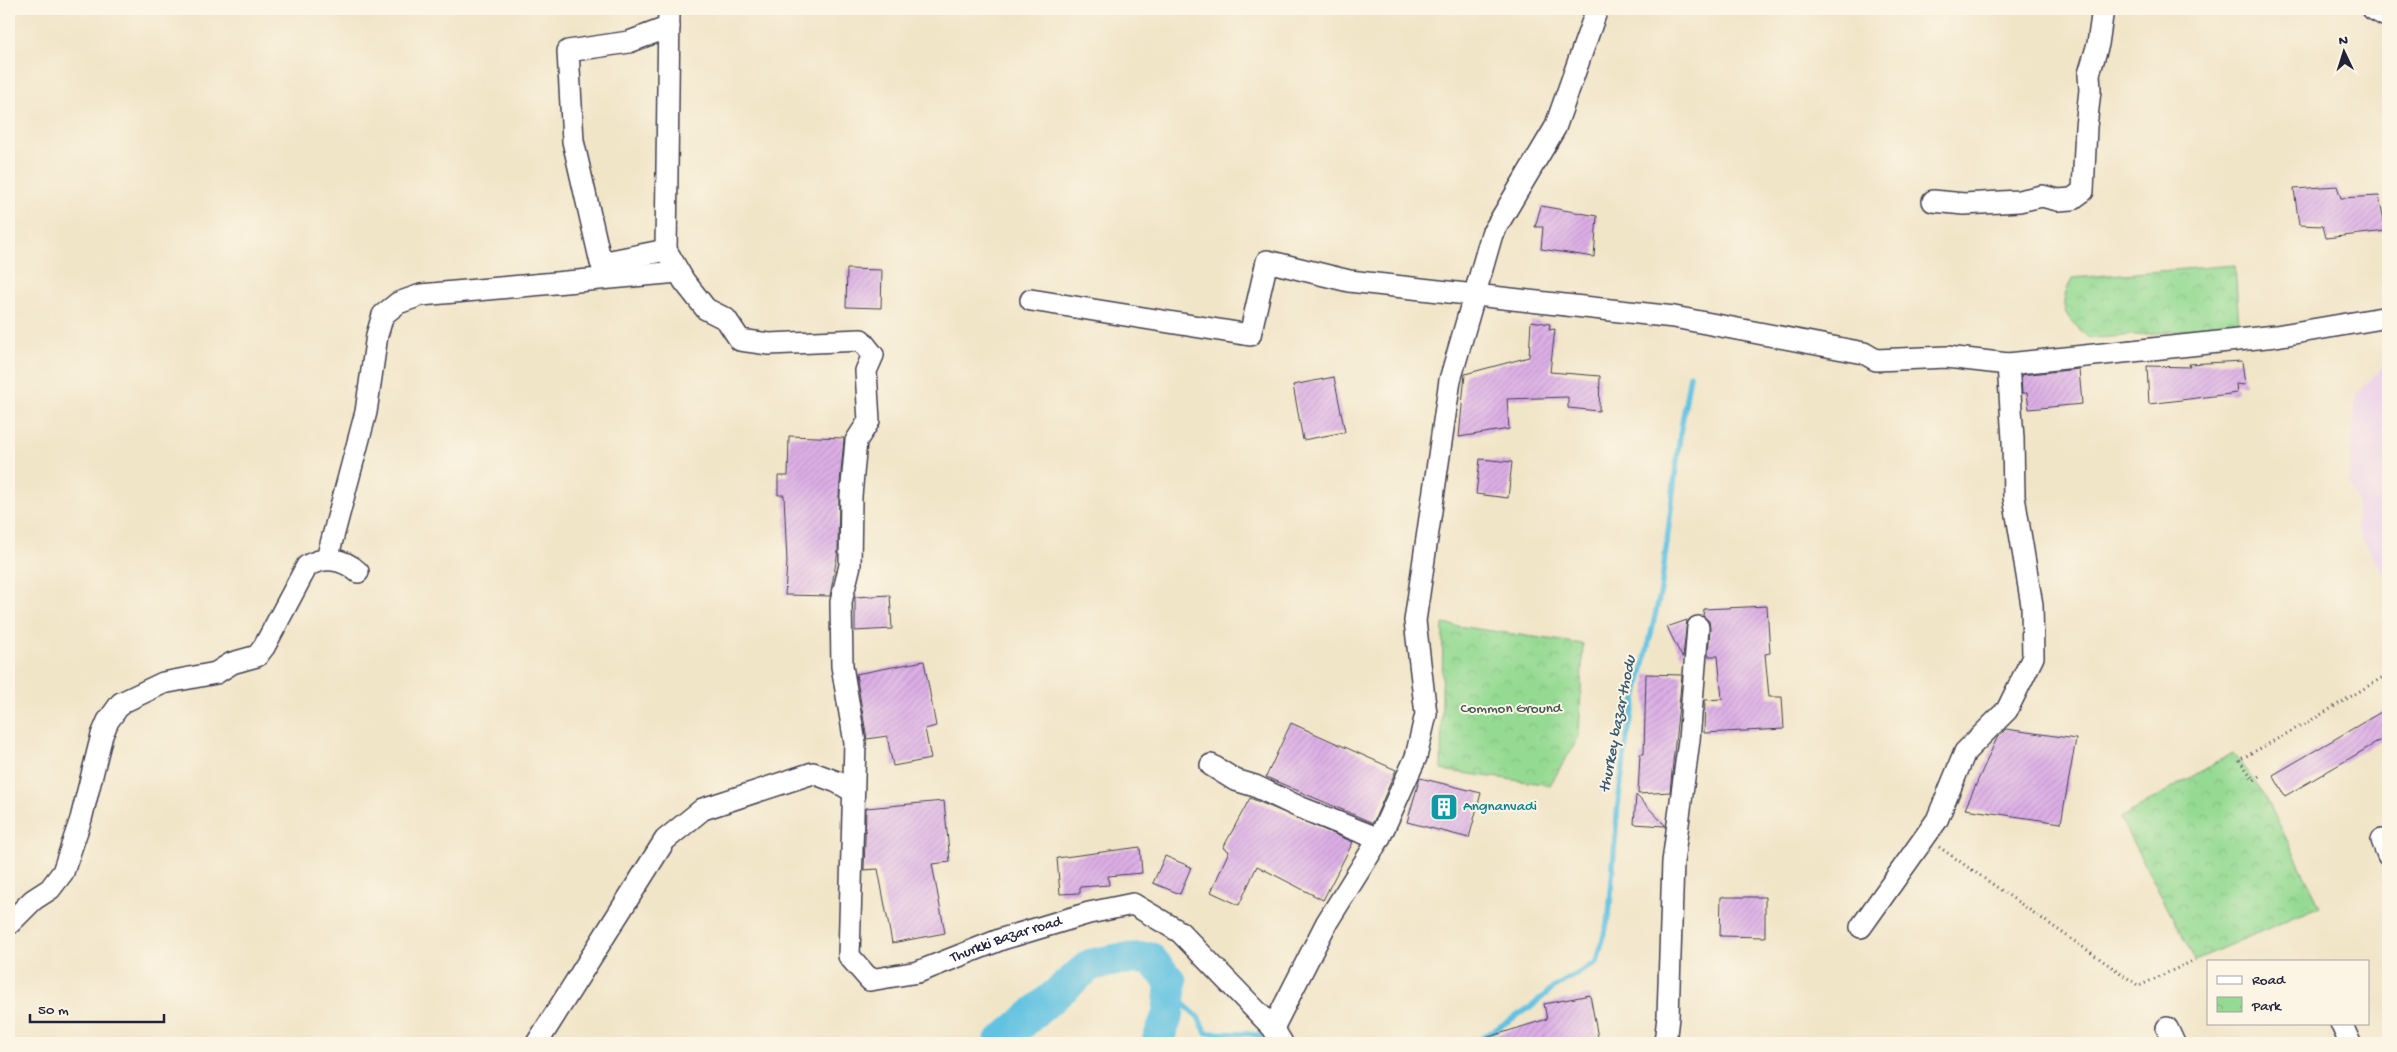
<svg xmlns="http://www.w3.org/2000/svg" width="2397" height="1052" viewBox="0 0 2397 1052" font-family="'Gochi Hand',sans-serif">
	<style>
		.built { fill: #ecd1ea }
		.park { fill: url(#park-crowns); stroke: #5c7e67 }
		.lines { fill: none; stroke-linecap: round; stroke-linejoin: round }
		.stream { stroke: #62c2e1; stroke-width: 5.5 }
		.river { stroke: #62c2e1; stroke-width: 32 }
		.building { fill: url(#building-hatch) }
		.minor-casing { stroke: #413f50; stroke-width: 24 }
		.path { stroke: #413f50; stroke-width: 3; stroke-dasharray: 1 4; stroke-linecap: butt }
		.minor { stroke: #fff; stroke-width: 21 }
		.labels { text-anchor: middle; dominant-baseline: central; stroke-width: 4; stroke-linejoin: round; paint-order: stroke }
		.park-label { font-size: 15px; fill: #445955; stroke: #fcf5e5 }
		.culture-label { font-size: 15px; fill: #0d838f; stroke: #fcf5e5; text-anchor: start }
		.street-label { font-size: 15px; fill: #22223b; stroke: #fcf5e5 }
		.water-label { font-size: 16px; font-style: italic; fill: #385a75; stroke: #fcf5e5 }
	</style>
	<defs>
		<pattern id="park-crowns" width="20" height="18" patternUnits="userSpaceOnUse" patternTransform="scale(1.25)"><rect width="20" height="18" fill="#95da93"/><path d="M2 6a3 3 0 1 1 6 0M12 15a3 3 0 1 1 6 0" fill="none" stroke="#80bb80"/></pattern>
		<pattern id="building-hatch" width="6" height="6" patternUnits="userSpaceOnUse" patternTransform="scale(1.25)"><rect width="6" height="6" fill="#dcafe6"/><path d="M-1 1l2-2M0 6l6-6M5 7l2-2" fill="none" stroke="#bc96c6"/></pattern>
	</defs>
	<rect width="100%" height="100%" fill="#fcf5e5"/>
	<filter id="ink" filterUnits="userSpaceOnUse"><feTurbulence type="fractalNoise" baseFrequency=".02" numOctaves="2"/><feDisplacementMap in="SourceGraphic" scale="10" xChannelSelector="R" yChannelSelector="G"/><feConvolveMatrix kernelMatrix="1 2 1 2 8 2 1 2 1" color-interpolation-filters="sRGB"/></filter>
	<filter id="wash" filterUnits="userSpaceOnUse"><feTurbulence type="fractalNoise" baseFrequency=".0096" numOctaves="4" result="noise"/><feDisplacementMap in="SourceGraphic" scale="20" xChannelSelector="R" yChannelSelector="G"/><feGaussianBlur stdDeviation="1.12" result="paint"/><feColorMatrix in="noise" values="0 0 0 0 0 0 0 0 0 0 0 0 0 0 0 0 0 1.4 0 .05"/><feComposite in="paint" operator="in"/></filter>
	<g filter="url(#wash)">
		<rect width="100%" height="100%" fill="#f1e5c8"/>
		<polygon class="built" points="2388,361 2388,581 2357,530 2357,499 2349,483 2356,395"/>
		<g class="park">
			<path d="M2235 265 2239 326 2089 339C2065 314 2056 312 2072 278Z"/>
			<polygon points="1443,624 1583,644 1579,737 1550,785 1441,770"/>
			<polygon points="2233,753 2265,796 2320,906 2195,960 2120,818"/>
		</g>
		<g class="lines">
			<g class="stream">
				<polyline points="1170,992 1198,1017 1206,1033 1250,1034 1261,1036"/>
				<polyline points="1474,1043 1532,1006 1553,988 1597,962 1609,916 1618,804 1627,737 1661,590 1680,435 1690,375"/>
			</g>
			<polyline class="river" points="999,1043 1090,965 1120,959 1150,958 1171,982 1168,1014 1157,1043"/>
		</g>
		<g id="blocks">
			<g class="building">
				<polygon points="2337,186 2341,198 2379,196 2386,231 2326,238 2323,226 2299,225 2294,189"/>
				<polygon points="1541,206 1597,216 1594,257 1541,249 1543,227 1535,227"/>
				<polygon points="847,269 882,270 881,308 846,307"/>
				<polygon points="1531,321 1550,324 1549,330 1555,329 1550,372 1600,376 1599,411 1568,408 1568,397 1507,399 1509,429 1459,437 1465,374 1529,357"/>
				<polygon points="2242,361 2245,385 2236,384 2237,393 2149,404 2147,366 2190,367 2189,364"/>
				<polygon points="2079,369 2082,404 2029,409 2027,393 2022,393 2021,375"/>
				<polygon points="1334,377 1345,432 1303,440 1293,385"/>
				<polygon points="789,436 844,438 839,495 838,551 830,596 785,595 787,562 784,495 778,495 778,476 788,476"/>
				<polygon points="1480,459 1512,462 1508,498 1476,494"/>
				<polygon points="890,595 892,629 855,631 855,597"/>
				<polygon points="1767,606 1770,653 1765,654 1769,697 1782,697 1784,729 1704,733 1705,700 1722,699 1718,656 1708,656 1710,628 1709,621 1703,616 1704,609"/>
				<polygon points="1687,620 1683,657 1682,657 1667,627"/>
				<polygon points="924,661 936,726 925,729 931,759 893,766 887,736 867,739 856,674"/>
				<polygon points="1646,674 1682,675 1670,792 1638,794 1640,754 1644,754"/>
				<polygon points="2388,708 2388,736 2285,796 2273,775"/>
				<polygon points="1291,723 1396,770 1373,823 1266,777"/>
				<polygon points="2006,729 2076,739 2061,823 1965,809 1997,738"/>
				<polygon points="1420,778 1481,793 1469,838 1407,822"/>
				<polygon points="1636,795 1665,825 1665,826 1634,824"/>
				<polygon points="1250,798 1353,842 1323,900 1257,866 1239,905 1211,892 1229,851 1223,848"/>
				<polygon points="944,801 950,862 932,864 945,933 892,943 878,869 864,870 866,808"/>
				<polygon points="1140,847 1142,873 1108,876 1109,885 1080,887 1080,893 1060,894 1057,858"/>
				<polygon points="1165,856 1191,867 1180,894 1153,883"/>
				<polygon points="1721,897 1765,897 1765,937 1720,936"/>
				<polygon points="1590,995 1599,1043 1480,1043 1479,1040 1547,1019 1544,1004"/>
			</g>
		</g>
	</g>
	<g filter="url(#ink)">
		<use href="#blocks" fill-opacity="0" stroke="#413f50" stroke-width="1"/>
		<g class="lines">
			<defs>
				<g id="minor">
					<path id="s1" d="M669 9 666 250 684 281 706 309 726 319 740 340 769 344 861 340 873 355 866 371 869 421 856 441 851 496 850 565 841 602 842 666 855 743 849 956 870 980 918 972 1002 939 1089 913 1133 904 1180 932 1273 1028 1282 1043"/>
					<polyline points="2373,9 2388,17"/>
					<polyline points="1933,201 1964,204 2019,201 2042,196 2058,200 2072,199 2083,191 2086,127 2090,90 2089,74 2098,44 2103,9"/>
					<polyline points="666,250 601,263 573,141 568,51 629,42 669,27"/>
					<polyline points="1031,300 1250,335 1267,261 1349,281 1674,317 1864,353 1876,360 1947,357 2008,364 2276,336 2388,317"/>
					<polyline points="327,559 366,412 377,335 383,315 398,303 421,295 678,272"/>
					<polyline points="1211,765 1235,780 1255,786 1299,807 1379,839"/>
					<polyline points="2382,840 2388,855"/>
					<path d="M9 924 33 900 50 889 63 872 81 819 102 735 108 721 121 703 163 683 216 673 232 663 257 656 264 647 307 566C324 556 343 558 358 572"/>
					<polyline points="1861,927 1937,820 1965,752 2007,710 2033,657 2032,605 2014,497 2013,439 2008,364"/>
					<polyline points="2341,1023 2350,1043"/>
					<polyline points="1273,1028 1327,922 1379,839 1416,757 1426,714 1415,621 1450,380 1492,234 1555,128 1597,9"/>
					<polyline points="2167,1028 2174,1043"/>
					<polyline points="537,1043 665,840 703,809 813,773 837,782 853,791"/>
					<polyline points="1665,1043 1668,1017 1673,862 1689,740 1698,627"/>
				</g>
			</defs>
			<use href="#minor" class="minor-casing"/>
			<g class="path">
				<polyline points="2259,776 2254,780 2239,760 2317,717 2388,674"/>
				<polyline points="1939,847 2139,986 2195,960"/>
			</g>
			<use href="#minor" class="minor"/>
		</g>
	</g>
	<defs>
		<symbol id="building-square" viewBox="-11 -11 22 22"><rect x="-9" y="-9" width="18" height="18" rx="4" fill="#0f9aa8" stroke="#fcf5e5"/><path d="M-4-6H4V6H1V3H-1V6H-4ZM-2.5-4.3h1.7v1.8h-1.7ZM.8-4.3h1.7v1.8H.8ZM-2.5-1h1.7V.8h-1.7ZM.8-1h1.7V.8H.8Z" fill="#fff"/></symbol>
	</defs>
	<g fill-rule="evenodd">
		<use href="#building-square" x="1428" y="791" width="32" height="32"/>
	</g>
	<g class="labels">
		<g class="park-label">
			<text x="1511" y="709">Common Ground</text>
		</g>
		<g class="culture-label">
			<text x="1463" y="807">Angnanvadi</text>
		</g>
		<g class="street-label">
			<text stroke="none"><textPath href="#s1" startOffset="1284">Thurkki Bazar road</textPath></text>
		</g>
		<g class="water-label">
			<text transform="translate(1619 724) rotate(-79)">thurkey bazar thodu</text>
		</g>
	</g>
	<rect width="2397" height="1052" fill="none" stroke="#fcf5e5" stroke-width="30"/>
	<rect x="2207" y="960" width="162" height="65" fill="#fcf5e5" stroke="#a5a1a1"/>
	<rect x="2217" y="976" width="25" height="8" fill="#ffffff" stroke="#a5a1a1"/>
	<text x="2252" y="984" font-size="15" fill="#22223b">Road</text>
	<rect x="2217" y="997" width="25" height="15" fill="url(#park-crowns)" stroke="#a5a1a1"/>
	<text x="2252" y="1010" font-size="15" fill="#22223b">Park</text>
	<g transform="translate(2344 52) rotate(356)" stroke="#fcf5e5" stroke-width="4" paint-order="stroke">
	<path d="M0-4L9 19L0 12L-9 19Z" fill="#22223b"/>
	<text y="-8" font-size="14" font-weight="bold" text-anchor="middle" fill="#22223b">N</text>
	</g>
	<path d="M30 1014v8h134v-8" fill="none" stroke="#22223b" stroke-width="2.5"/>
	<text x="38" y="1014" font-size="15" fill="#22223b" stroke="#fcf5e5" stroke-width="4" paint-order="stroke">50 m</text>
</svg>
